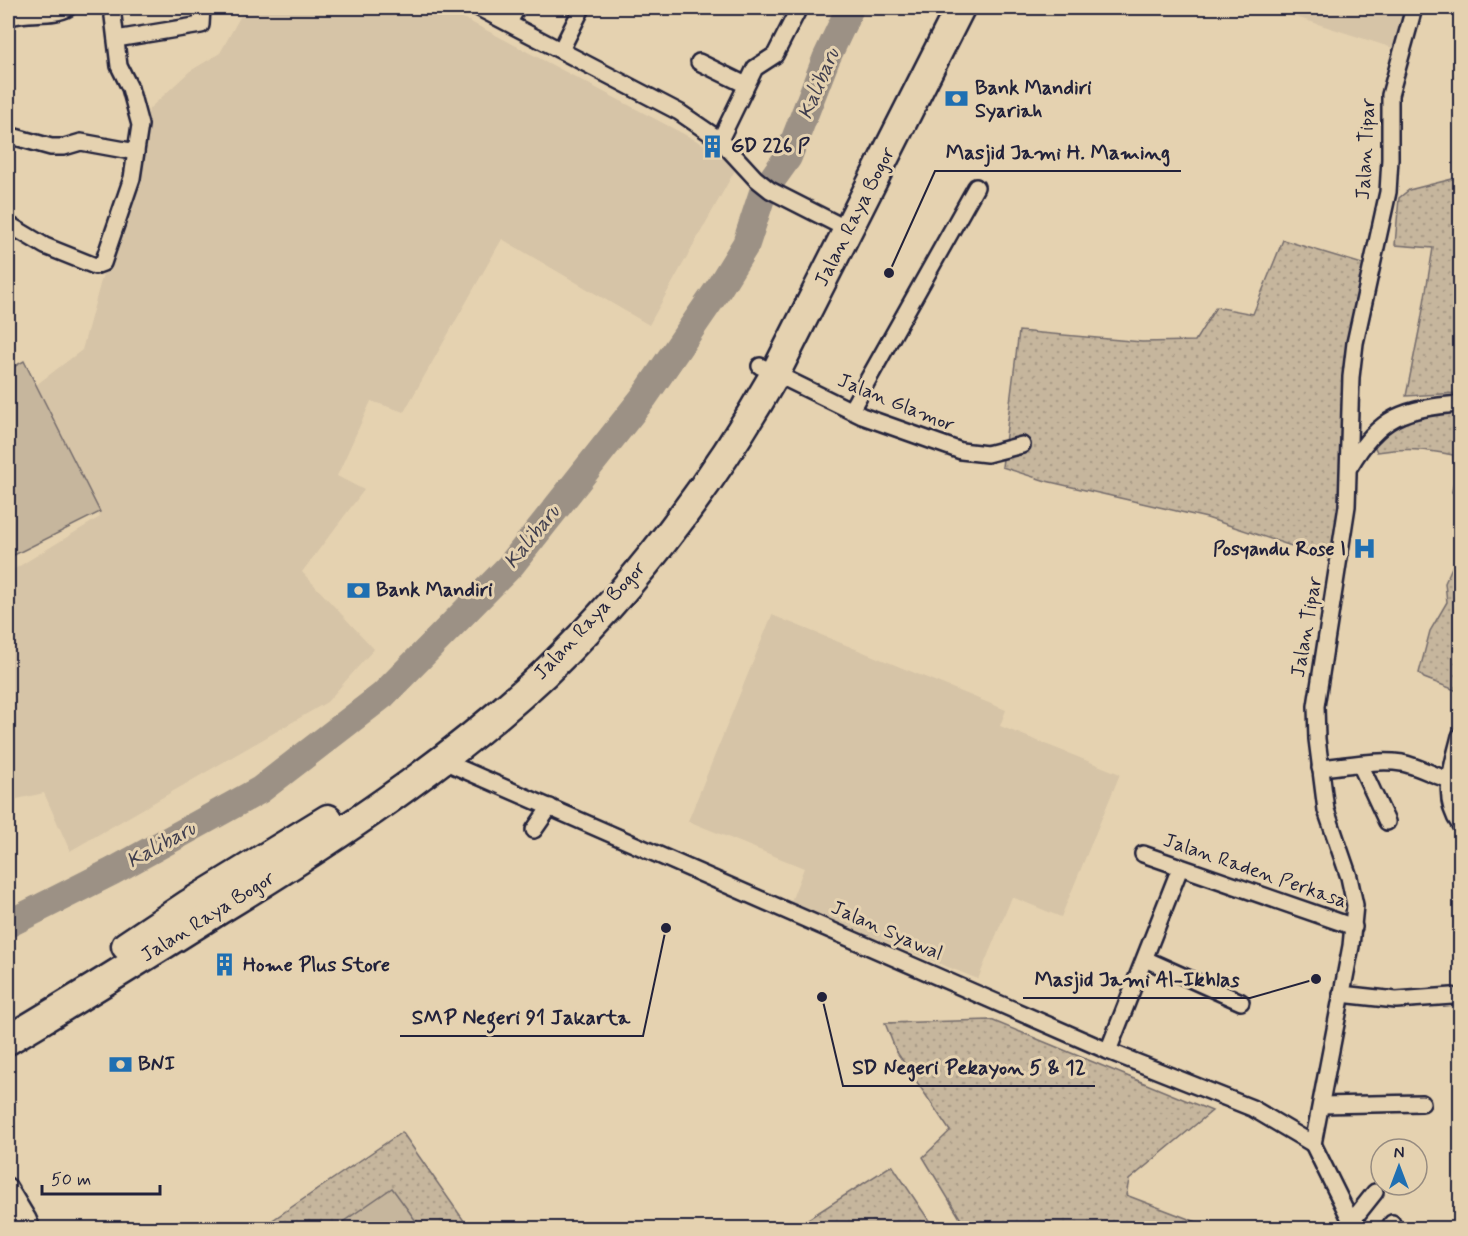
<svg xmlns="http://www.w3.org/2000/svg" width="1468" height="1236" viewBox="0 0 1468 1236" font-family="Mynerve,sans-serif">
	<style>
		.built { fill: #d6c4a7 }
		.grass { fill: url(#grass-dots); stroke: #746c6c; stroke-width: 1.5 }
		.pitch { fill: #c6b69d; stroke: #746c6c; stroke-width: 1.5 }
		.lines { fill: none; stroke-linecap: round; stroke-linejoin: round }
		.river { stroke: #9c9185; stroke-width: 28 }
		.street-casing { stroke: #22223b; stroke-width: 20 }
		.highway-casing { stroke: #22223b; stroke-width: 33 }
		.street { stroke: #e5d2b0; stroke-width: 15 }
		.highway { stroke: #e5d2b0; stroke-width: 28 }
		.labels { text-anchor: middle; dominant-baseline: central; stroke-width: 6; stroke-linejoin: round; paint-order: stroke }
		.poi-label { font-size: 20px; font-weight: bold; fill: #22223b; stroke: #e5d2b0; text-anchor: start }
		.street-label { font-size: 20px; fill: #22223b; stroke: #e5d2b0 }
		.water-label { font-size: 21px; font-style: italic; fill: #403e4e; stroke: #e5d2b0 }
		.leader { fill: none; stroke: #22223b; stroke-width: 2 }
		.callout-dot { fill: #22223b; stroke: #e5d2b0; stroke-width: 2 }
		.callout-label { font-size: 21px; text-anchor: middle; font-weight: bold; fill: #22223b; stroke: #e5d2b0; stroke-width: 6; stroke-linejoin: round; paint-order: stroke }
	</style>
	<defs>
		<pattern id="grass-dots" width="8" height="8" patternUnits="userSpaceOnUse" patternTransform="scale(1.5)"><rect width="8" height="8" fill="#c6b69d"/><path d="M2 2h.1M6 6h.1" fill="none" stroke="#aa9c88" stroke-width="1.8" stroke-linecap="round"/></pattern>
	</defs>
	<rect width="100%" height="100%" fill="#e5d2b0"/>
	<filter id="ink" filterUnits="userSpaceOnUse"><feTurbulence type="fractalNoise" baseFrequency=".0167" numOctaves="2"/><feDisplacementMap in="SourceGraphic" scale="12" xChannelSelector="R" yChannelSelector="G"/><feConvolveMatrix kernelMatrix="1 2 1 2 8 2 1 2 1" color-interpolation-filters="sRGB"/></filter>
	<g filter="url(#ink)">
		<g class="built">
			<polygon points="245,8 444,8 739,163 649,325 502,239 404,412 371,401 337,476 364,490 302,572 374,649 327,702 70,851 44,793 8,801 8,573 100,517 36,385 82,350 107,259 133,184 149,109 190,71 220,53"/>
			<polygon points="1268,8 1412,8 1399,50"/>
			<polygon points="772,615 1006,710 1000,726 1120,774 1061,917 1012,897 978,979 790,904 804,868 688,821"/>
		</g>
		<g class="grass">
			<polygon points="1460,177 1460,393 1406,396 1421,321 1433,248 1395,245 1399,198 1409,190"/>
			<polygon points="1283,240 1369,266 1337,561 1207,518 1046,481 1002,467 1019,331 1142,342 1195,341 1216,307 1253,314"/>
			<path d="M1460 407V499L1452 492 1455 476 1453 455C1425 449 1405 448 1377 452L1372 441C1389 416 1432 411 1460 407Z"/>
			<polygon points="1460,549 1460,692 1424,678 1419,673 1430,631 1447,602 1445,583"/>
			<polygon points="991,1020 1212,1111 1129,1180 1126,1195 1199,1223 1203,1228 966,1228 923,1157 950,1131 896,1051 885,1023"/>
			<polygon points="402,1132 469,1228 261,1228"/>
			<polygon points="892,1165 934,1228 794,1228"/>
		</g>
		<g class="pitch">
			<polygon points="24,361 100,512 8,558 8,370"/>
			<polygon points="392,1188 421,1228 334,1228"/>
		</g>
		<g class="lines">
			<polyline class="river" points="8,924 113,871 260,790 383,695 511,565 644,397 719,288 746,244 763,192 788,157 826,59 850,8"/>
			<defs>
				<g id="street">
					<polyline points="479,8 679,112 720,140 755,178 770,190 835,223"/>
					<path d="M8 18C26 10 53 17 68 8"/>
					<polyline points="509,22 517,8"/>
					<polyline points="116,39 201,25 202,8"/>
					<polyline points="561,50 582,8"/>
					<polyline points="699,62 746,85"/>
					<polyline points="8,135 51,147 64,147 81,142 136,152"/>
					<polyline points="720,140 755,68 775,55 799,8"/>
					<polyline points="8,224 45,246 95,266 103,263 132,178 140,125 130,88 119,66 112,8"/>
					<polyline points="760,366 862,416 961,451 987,454 1022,445"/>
					<polyline points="851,410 976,187"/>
					<path d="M1350 466C1379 416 1405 408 1460 404"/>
					<path d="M1460 736C1453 766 1440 797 1460 825"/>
					<polyline points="441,760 1108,1051 1252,1108 1313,1144"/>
					<polyline points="1360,764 1387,822"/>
					<path d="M1320 768C1346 766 1376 759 1402 763 1422 767 1440 780 1460 782"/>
					<polyline points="534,830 550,807"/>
					<polyline points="1143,854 1354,927"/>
					<polyline points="1145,959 1241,1002"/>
					<polyline points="1341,994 1396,1000 1452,996"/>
					<polyline points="1108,1051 1180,868"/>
					<polyline points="1321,1105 1422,1103"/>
					<polyline points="1313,1144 1351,946 1355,905 1349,877 1326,810 1317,739 1316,706 1347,506 1351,377 1355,343 1388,192 1390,159 1390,95 1414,8"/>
					<polyline points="1313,1144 1349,1217 1360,1228"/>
					<polyline points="8,1186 28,1219 32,1228"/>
					<polyline points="8,1213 21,1228"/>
					<polyline points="1352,1221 1375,1192"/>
					<polyline points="1389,1228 1392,1223"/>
				</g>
				<g id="highway">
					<polyline points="126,946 189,904 328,819"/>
					<path d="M8 1040C79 998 149 954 219 910 333 840 447 765 545 673 635 586 713 483 775 374L960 8"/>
				</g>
			</defs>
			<use href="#street" class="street-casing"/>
			<use href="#highway" class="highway-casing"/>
			<use href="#street" class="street"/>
			<use href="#highway" class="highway"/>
		</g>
	</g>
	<defs>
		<symbol id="bank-bare" viewBox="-9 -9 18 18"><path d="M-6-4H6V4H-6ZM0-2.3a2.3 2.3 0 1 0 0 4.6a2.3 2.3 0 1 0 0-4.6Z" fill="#1f6fb2" stroke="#e5d2b0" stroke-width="2.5" paint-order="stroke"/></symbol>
		<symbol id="building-bare" viewBox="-9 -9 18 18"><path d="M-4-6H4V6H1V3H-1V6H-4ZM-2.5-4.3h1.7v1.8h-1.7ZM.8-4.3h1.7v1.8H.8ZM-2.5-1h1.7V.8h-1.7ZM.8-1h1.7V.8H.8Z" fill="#1f6fb2" stroke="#e5d2b0" stroke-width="2.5" paint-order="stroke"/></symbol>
		<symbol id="hospital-bare" viewBox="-9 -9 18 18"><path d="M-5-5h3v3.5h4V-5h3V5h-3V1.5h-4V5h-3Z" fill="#1f6fb2" stroke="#e5d2b0" stroke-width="2.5" paint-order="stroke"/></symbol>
	</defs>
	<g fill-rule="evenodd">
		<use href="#bank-bare" x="940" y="82" width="33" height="33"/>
		<use href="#building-bare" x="696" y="130" width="33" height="33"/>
		<use href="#hospital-bare" x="1348" y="532" width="33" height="33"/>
		<use href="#bank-bare" x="342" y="574" width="33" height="33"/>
		<use href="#building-bare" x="208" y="948" width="33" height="33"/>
		<use href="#bank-bare" x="104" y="1048" width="33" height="33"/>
	</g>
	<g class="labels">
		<g class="poi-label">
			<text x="975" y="88">Bank Mandiri<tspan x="975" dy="23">Syariah</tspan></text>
			<text x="731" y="146">GD 226 P</text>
			<text x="1346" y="549" text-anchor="end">Posyandu Rose I</text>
			<text x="376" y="590">Bank Mandiri</text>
			<text x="243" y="965">Home Plus Store</text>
			<text x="138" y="1064">BNI</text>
		</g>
		<g class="street-label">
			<text transform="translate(1366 149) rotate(-87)">Jalan Tipar</text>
			<text transform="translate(855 217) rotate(-63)">Jalan Raya Bogor</text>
			<text transform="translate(896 403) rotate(22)">Jalan Glamor</text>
			<text transform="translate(590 621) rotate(-47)">Jalan Raya Bogor</text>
			<text transform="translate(1307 627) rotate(-80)">Jalan Tipar</text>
			<text transform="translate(1255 871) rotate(19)">Jalan Raden Perkasa</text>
			<text transform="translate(208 917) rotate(-32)">Jalan Raya Bogor</text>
			<text transform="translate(887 931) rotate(24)">Jalan Syawal</text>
		</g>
		<g class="water-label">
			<text transform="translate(819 84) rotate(-67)">Kalibaru</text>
			<text transform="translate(532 537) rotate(-51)">Kalibaru</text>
			<text transform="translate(161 845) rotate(-29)">Kalibaru</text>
		</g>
	</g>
	<path class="leader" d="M889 273L935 171H1181M1316 979L1250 998H1023M666 928L643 1036H400M822 997L843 1086H1095"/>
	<g class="callout-dot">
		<circle cx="889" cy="273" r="6"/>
		<circle cx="1316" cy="979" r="6"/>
		<circle cx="666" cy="928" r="6"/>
		<circle cx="822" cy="997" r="6"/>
	</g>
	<g class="callout-label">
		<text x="1058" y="159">Masjid Jami H. Maming</text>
		<text x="1137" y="986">Masjid Jami Al-Ikhlas</text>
		<text x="521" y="1024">SMP Negeri 91 Jakarta</text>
		<text x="969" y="1074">SD Negeri Pekayon 5 &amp; 12</text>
	</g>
	<rect width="1468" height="1236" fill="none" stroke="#e5d2b0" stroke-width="30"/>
	<rect x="15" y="15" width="1438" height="1206" fill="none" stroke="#22223b" stroke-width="2" filter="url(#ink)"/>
	<g transform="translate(1399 1167)"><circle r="28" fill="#e5d2b0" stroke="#978c81" stroke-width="1.5"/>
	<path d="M0-4.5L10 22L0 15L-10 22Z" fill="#1f6fb2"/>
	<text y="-9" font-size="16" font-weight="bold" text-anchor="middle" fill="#22223b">N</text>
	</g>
	<path d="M42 1185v9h118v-9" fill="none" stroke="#22223b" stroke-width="3"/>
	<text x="51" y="1185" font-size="18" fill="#22223b" stroke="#e5d2b0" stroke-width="4.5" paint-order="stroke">50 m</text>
</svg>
